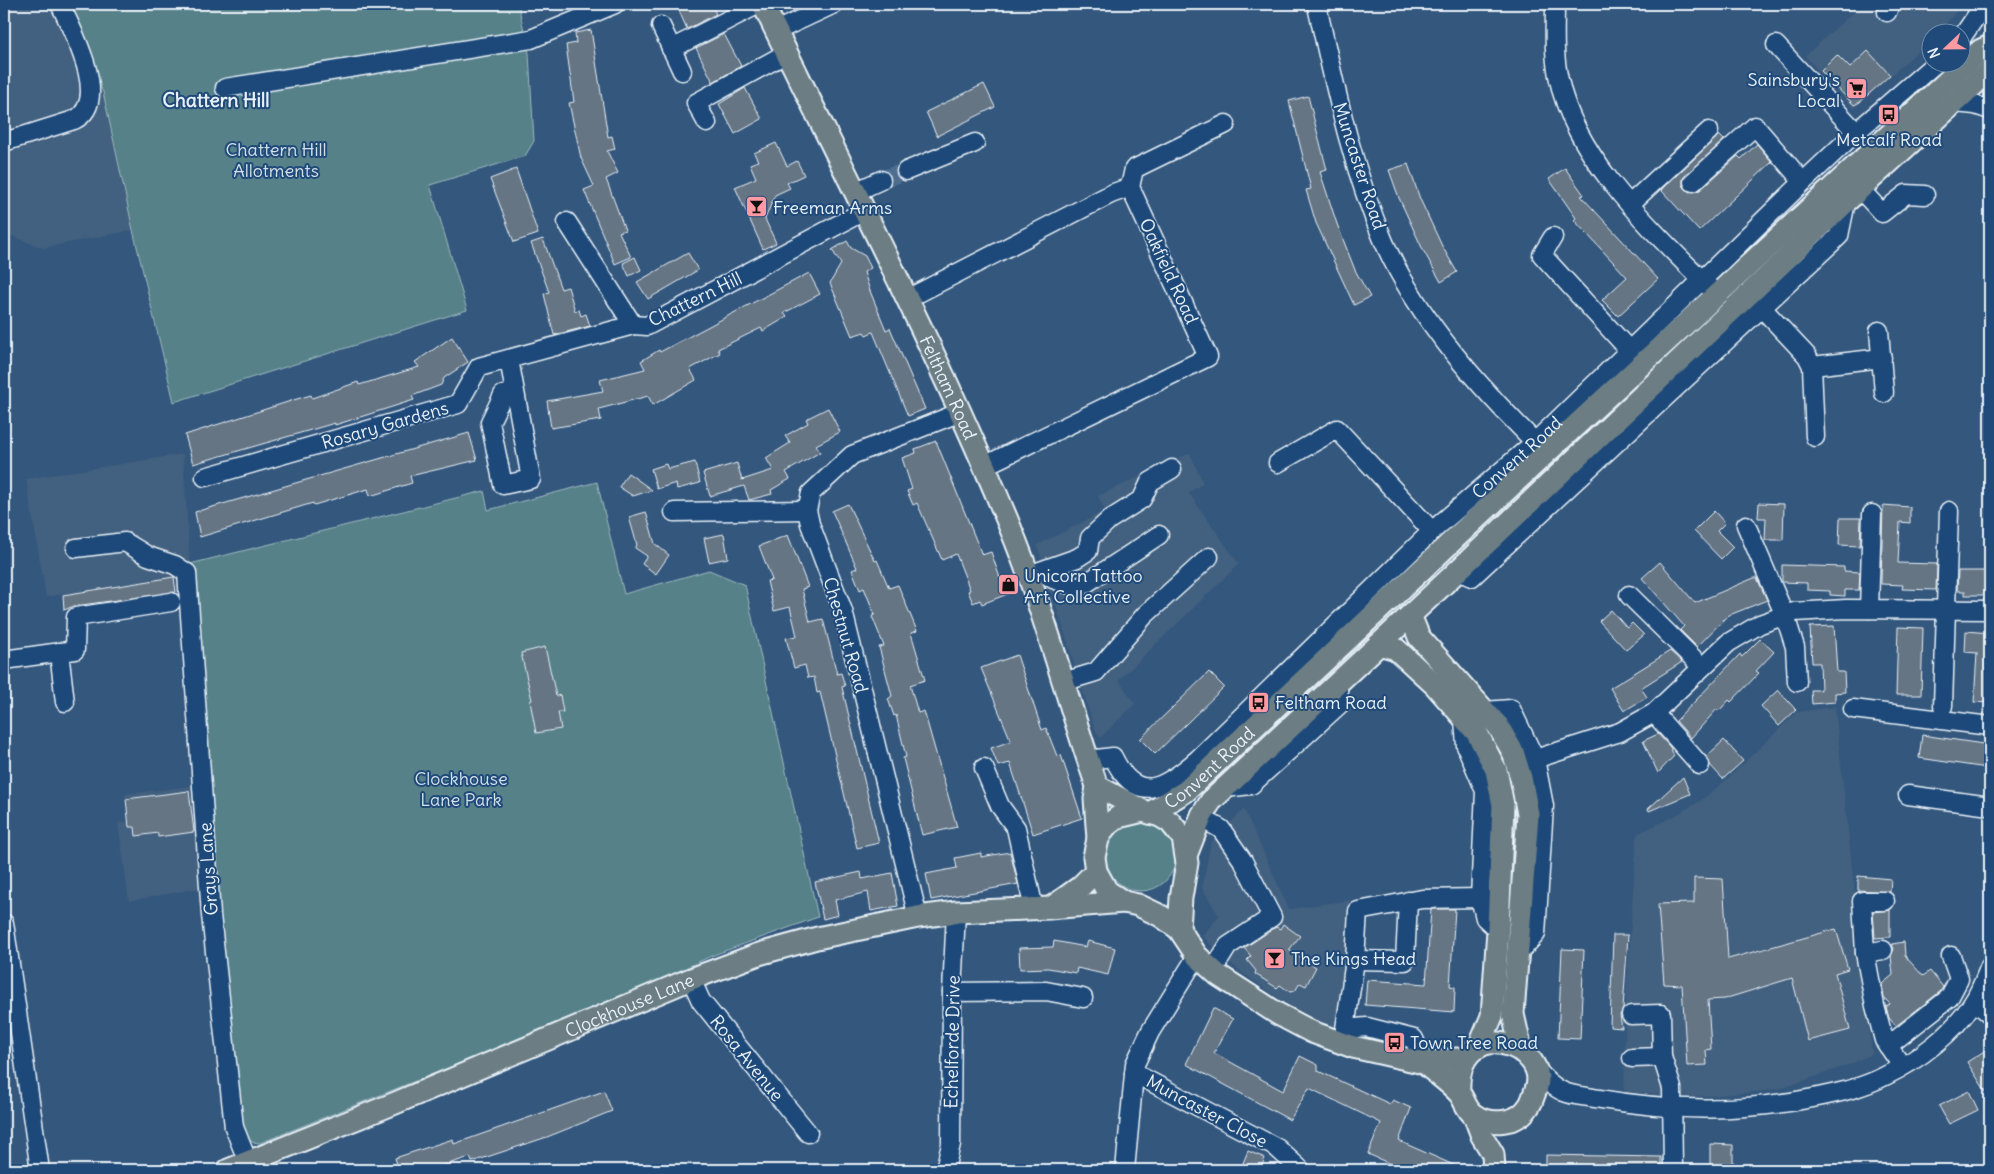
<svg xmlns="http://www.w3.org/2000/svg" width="1994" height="1174" viewBox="0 0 1994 1174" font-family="Delius,sans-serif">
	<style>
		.built { fill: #43607f }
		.green { fill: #568189; stroke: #9fb9c0 }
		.building { fill: #657484; stroke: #e8f1f8 }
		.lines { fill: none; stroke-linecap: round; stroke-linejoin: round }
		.minor-tunnel { stroke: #4f6e8f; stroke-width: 18; stroke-dasharray: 18 9; stroke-linecap: butt }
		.minor-casing { stroke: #e8f1f8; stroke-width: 21 }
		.major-casing { stroke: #e8f1f8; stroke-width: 25 }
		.minor { stroke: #1f4a7a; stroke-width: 18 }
		.major { stroke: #6c7e84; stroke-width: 21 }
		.labels { text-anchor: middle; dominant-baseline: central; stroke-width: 4; stroke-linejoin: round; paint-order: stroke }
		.poi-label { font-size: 18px; fill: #e8f1f8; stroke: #1f4a7a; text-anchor: start }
		.park-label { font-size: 18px; fill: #d2e0e7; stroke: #1f4a7a }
		.street-label { font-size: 18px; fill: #e8f1f8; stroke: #1f4a7a }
		.neighbourhood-label { font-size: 19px; font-weight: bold; fill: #e8f1f8; stroke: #1f4a7a }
	</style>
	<rect width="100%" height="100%" fill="#34577d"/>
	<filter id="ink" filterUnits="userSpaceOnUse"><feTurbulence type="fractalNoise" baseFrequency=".02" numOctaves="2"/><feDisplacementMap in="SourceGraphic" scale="10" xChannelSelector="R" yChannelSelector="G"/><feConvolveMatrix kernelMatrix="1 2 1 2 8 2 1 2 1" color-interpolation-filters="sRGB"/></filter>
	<g filter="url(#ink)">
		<g class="built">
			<polygon points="4,4 64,4 103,92 133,230 43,248 4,233"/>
			<polygon points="1862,4 1960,4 1953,16 1937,32 1932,32 1931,38 1927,43 1854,109 1805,56"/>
			<polygon points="1190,453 1203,483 1189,493 1239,564 1119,680 1135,704 1100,738 1094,727 1037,545 1105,511 1098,496"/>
			<polygon points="183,454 190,564 177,557 174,577 46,597 26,479"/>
			<polygon points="1835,707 1872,1054 1851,1064 1783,1088 1756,1092 1694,1097 1624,1092 1626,993 1637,834 1676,815 1700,801 1725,781 1797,712"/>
			<polygon points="192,786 200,888 129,901 118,823 129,821 125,794"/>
			<polygon points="1244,809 1289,909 1350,900 1339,1031 1292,1008 1233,966 1202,936 1219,916 1202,888 1211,842"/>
		</g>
		<g class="green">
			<polygon points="64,4 518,4 529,53 534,141 525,156 430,185 467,310 174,402 133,230 103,92"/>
			<polygon points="597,482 624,594 709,570 745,585 818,917 711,956 616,1001 260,1143 252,1142 240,1132 218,933 190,564 484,491 488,510"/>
			<circle cx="1141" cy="856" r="35"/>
		</g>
		<g class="building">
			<polygon points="676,4 711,4 716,14 687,29"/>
			<polygon points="591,30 608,137 612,136 615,149 607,151 618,173 606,179 625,230 619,232 631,257 615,264 584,190 594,186 581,158 569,103 574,102 566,45 576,43 575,33"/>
			<polygon points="724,34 741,66 713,82 696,48"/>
			<polygon points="1868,51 1890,75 1860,102 1854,105 1821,71 1837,55 1850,68"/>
			<polygon points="984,84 995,107 937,136 926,112"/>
			<polygon points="745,88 762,119 735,134 719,104"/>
			<polygon points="1308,96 1327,170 1320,172 1337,224 1355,270 1370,297 1354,305 1316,223 1306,190 1311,189 1289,101"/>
			<polygon points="1719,135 1724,140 1683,178 1683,185 1689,192 1700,190 1738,156 1741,159 1757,144 1772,162 1699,231 1661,190"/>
			<polygon points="776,143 787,166 797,161 804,175 787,183 790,188 775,195 765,219 776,243 763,249 735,187 756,178 750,164 758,161 754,153"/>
			<polygon points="1408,164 1420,199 1442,246 1457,272 1441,282 1423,250 1399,198 1389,170"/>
			<polygon points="1565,168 1584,195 1581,196 1658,279 1618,316 1602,300 1627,277 1574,220 1576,218 1549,179"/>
			<polygon points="516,169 538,234 514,242 490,179"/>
			<polygon points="543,239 561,289 568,287 575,311 579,310 581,316 586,314 590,326 554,335 544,294 549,292 531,243"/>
			<polygon points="847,241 851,248 865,256 871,268 864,272 870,291 886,330 890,328 925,409 908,416 873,332 866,335 864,332 852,336 830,283 841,264 832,250"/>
			<polygon points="688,253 698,270 648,299 637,282"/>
			<polygon points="635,257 641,270 629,276 623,263"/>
			<polygon points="809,273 820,294 784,313 787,317 763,331 761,328 718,349 720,353 690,369 696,380 653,405 648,396 599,409 601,420 551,428 547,401 603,391 600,380 645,369 641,361 659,350 660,352"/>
			<polygon points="452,337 468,362 444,378 441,385 412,396 414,400 335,425 335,423 193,464 185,435 297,399 311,395 312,398 358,382 359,385 419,367 415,362"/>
			<polygon points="828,408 840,432 816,445 820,452 786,472 790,479 771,490 772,494 749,500 744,486 710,496 703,473 737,463 742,480 773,470 766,458 790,443 785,436 808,423 806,419"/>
			<polygon points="469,433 477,460 410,476 412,483 370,496 368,489 314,505 313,503 200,537 195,512"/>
			<polygon points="936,441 982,555 991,552 1000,578 1004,577 1010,593 982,604 980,600 973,603 968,591 970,590 956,554 942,560 917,503 913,505 907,491 912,489 902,458 916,453 915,449"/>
			<polygon points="695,462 700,483 677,489 676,483 657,489 651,469 666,464 668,469"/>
			<polygon points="628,473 652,490 633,496 619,487"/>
			<polygon points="1759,503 1784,504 1783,540 1765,540 1766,518 1758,518"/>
			<polygon points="848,504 875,561 877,560 889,588 898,585 917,631 911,633 925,680 910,685 918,713 924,711 957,827 922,835 903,758 906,757 896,715 894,716 888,699 892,696 879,647 884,646 872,616 875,615 864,588 860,590 852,570 857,568 832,511"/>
			<polygon points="1883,505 1910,507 1910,523 1900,522 1898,563 1937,564 1936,590 1902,589 1903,585 1881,584"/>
			<polygon points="1714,511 1725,523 1717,531 1733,547 1721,559 1694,531"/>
			<polygon points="646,512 655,544 669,555 656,574 642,564 647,556 635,548 637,545 629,517"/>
			<polygon points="1840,518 1861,518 1860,546 1839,545"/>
			<polygon points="724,534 728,558 709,562 704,538"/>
			<polygon points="788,535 808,587 802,589 810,622 823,619 837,674 841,673 845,686 842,687 879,843 857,848 820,692 817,693 814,677 808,678 805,665 794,668 786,638 797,636 790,607 774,611 767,581 772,580 759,546"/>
			<polygon points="1660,562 1695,603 1754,578 1757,578 1767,600 1727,616 1697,647 1680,630 1684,626 1642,578"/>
			<polygon points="1782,565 1844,567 1844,571 1860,572 1859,590 1845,590 1845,596 1830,595 1830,591 1807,590 1807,583 1782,582"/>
			<polygon points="1958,571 1990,571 1990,595 1965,595 1965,591 1957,591"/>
			<polygon points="174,577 176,592 74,606 64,610 63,595"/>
			<polygon points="1611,610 1627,628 1632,623 1644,635 1626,650 1599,621"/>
			<polygon points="1834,626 1837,672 1844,672 1845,692 1835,693 1835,702 1812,704 1811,690 1821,690 1820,663 1812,663 1810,627"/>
			<polygon points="1898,627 1923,628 1921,695 1896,695"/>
			<polygon points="1966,631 1990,633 1990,703 1974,702 1977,653 1965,652"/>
			<polygon points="1760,639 1774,652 1756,671 1759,673 1731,702 1729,700 1719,711 1717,709 1691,738 1676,721 1740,654 1742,657"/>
			<polygon points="545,647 556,696 560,695 563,712 558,712 561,729 536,733 530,701 532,700 521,653"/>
			<polygon points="1670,651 1682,662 1641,688 1647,697 1624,711 1610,688"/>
			<polygon points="1017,655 1042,730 1046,728 1057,756 1061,755 1082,818 1033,834 1010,763 998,766 991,748 1011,741 981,668"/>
			<polygon points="1209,672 1224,687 1155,754 1140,739"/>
			<polygon points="1778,690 1796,710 1779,726 1761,706"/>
			<polygon points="1658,734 1670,747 1674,756 1658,773 1643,741"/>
			<polygon points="1922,735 1990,745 1987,768 1919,758"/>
			<polygon points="1724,740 1743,761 1723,779 1710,765 1707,756"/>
			<polygon points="1683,777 1690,794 1649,811 1648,809"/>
			<polygon points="189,791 194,832 158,837 158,833 136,836 135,827 129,827 126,799"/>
			<polygon points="1010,852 1018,884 931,900 926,874 957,868 955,858 981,853 981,857"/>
			<polygon points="861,872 862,879 892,873 898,906 871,911 868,892 835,900 838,915 823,919 815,882"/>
			<polygon points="1858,876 1891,879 1890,892 1858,890"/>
			<polygon points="1694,878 1723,879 1728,959 1836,929 1848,969 1835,973 1850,1030 1808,1041 1792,978 1724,999 1708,1000 1711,1049 1706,1050 1707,1065 1687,1066 1682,985 1664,984 1658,904 1694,903"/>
			<polygon points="1431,909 1455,909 1450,986 1455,987 1454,1012 1365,1005 1367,980 1426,984"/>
			<polygon points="1890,910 1890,937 1875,938 1873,912"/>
			<polygon points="1283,924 1300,936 1289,950 1316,967 1306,986 1300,983 1295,991 1290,992 1280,985 1277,988 1255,974 1256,971 1247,960 1251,956 1244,948 1276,927 1280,929"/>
			<polygon points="1613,935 1628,935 1623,1009 1620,1015 1622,1028 1610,1027"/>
			<polygon points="1054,941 1086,947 1088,941 1115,948 1108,975 1077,968 1076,973 1048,968 1020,969 1019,948 1053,947"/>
			<polygon points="1904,942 1905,956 1923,976 1930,971 1943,987 1941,991 1896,1026 1889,1018 1886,1007 1890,1004 1884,998 1882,984 1893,975 1891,956 1894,949 1892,944"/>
			<polygon points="1562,949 1584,950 1580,1039 1558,1038"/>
			<polygon points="1213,1008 1233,1019 1214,1053 1283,1091 1300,1056 1318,1065 1318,1071 1390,1104 1393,1100 1411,1108 1399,1141 1465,1170 1404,1170 1368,1154 1381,1123 1309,1088 1290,1120 1186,1064"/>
			<polygon points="1986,1050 1990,1057 1990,1098 1967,1062"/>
			<polygon points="604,1091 612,1111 547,1137 472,1162 470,1157 429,1170 399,1170 395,1158 453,1139 454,1144"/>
			<polygon points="1969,1091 1978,1110 1949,1124 1939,1106"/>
			<polygon points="1710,1144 1733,1145 1733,1170 1710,1170"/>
			<polygon points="1248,1151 1265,1158 1260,1170 1240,1170"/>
			<polygon points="1546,1155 1661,1157 1661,1170 1546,1170"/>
		</g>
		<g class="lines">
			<polyline class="minor-tunnel" points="881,180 906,171"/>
			<defs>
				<g id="minor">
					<path d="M1555 4C1555 29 1553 55 1559 80 1576 160 1652 230 1709 287"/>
					<path d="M1317 6C1335 86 1351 166 1384 242 1418 320 1482 390 1542 449"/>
					<polyline points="1887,12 1890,4"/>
					<polyline points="661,26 682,71"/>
					<polyline points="776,31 834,4"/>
					<polyline points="1962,37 1977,15 1980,4"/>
					<polyline points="1776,45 1856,132"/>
					<polyline points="671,49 759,4"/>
					<polyline points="225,88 531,39 615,4"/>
					<polyline points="1955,103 1975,105 1990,110"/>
					<polyline points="707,123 696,103 787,53"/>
					<path d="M4 142 74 120C112 102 72 30 60 4"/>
					<polyline points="906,171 975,143"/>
					<polyline points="1693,182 1755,126 1803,182"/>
					<polyline points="1130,187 1134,169 1226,124"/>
					<polyline points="1860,189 1882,213 1906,194 1925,195"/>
					<polyline points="855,192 881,180"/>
					<polyline points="1630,204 1709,131"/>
					<polyline points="567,222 633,325 647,326 864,211"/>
					<polyline points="1553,237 1542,255 1629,350"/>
					<polyline points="907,299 1111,194 1130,187 1208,357 984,466"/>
					<polyline points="1762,308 1807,356 1812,366 1815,437"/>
					<polyline points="1879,331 1884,393"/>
					<polyline points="509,359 531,479 503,485 490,422 503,395 515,393"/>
					<polyline points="1812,366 1882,358"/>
					<polyline points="1278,463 1337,429 1432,531"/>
					<polyline points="205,477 458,404 479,367 633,325"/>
					<polyline points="674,512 807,510"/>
					<polyline points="1746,525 1785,616 1795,647 1797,682"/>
					<polyline points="76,548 125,542 148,556 175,565 187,573 211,915 234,1127 251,1170"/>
					<polyline points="1041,571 1053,579 1079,588 1159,535"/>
					<polyline points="1458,571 1472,577 1839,236 1847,197"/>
					<polyline points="1029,575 1077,558 1088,551 1090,538 1109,520 1142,499 1150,482 1172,469"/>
					<polyline points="1629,595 1702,667"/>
					<polyline points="1869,609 1872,514"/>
					<polyline points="59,652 65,702"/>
					<polyline points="4,660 75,650 76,617 171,602"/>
					<polyline points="1063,682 1096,672 1145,615 1209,557"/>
					<polyline points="1943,706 1949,511"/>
					<polyline points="1853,709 1990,726"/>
					<polyline points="1485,711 1511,709 1535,759 1544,806 1536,934 1517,955"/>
					<polyline points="1654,713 1700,765"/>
					<polyline points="1464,719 1466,746 1485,791 1480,898 1485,918 1498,930"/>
					<polyline points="1535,759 1620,732 1654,713 1728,643 1760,624 1794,612 1846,609 1990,610"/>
					<path id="s1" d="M1088 760 1113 757C1137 807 1166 787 1198 759L1432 531 1535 442 1803 182 1856 132 1937 62"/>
					<polyline points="984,768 1000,806 1016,828 1034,909"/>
					<polyline points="1225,788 1251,785 1340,704 1337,683"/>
					<polyline points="1908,795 1990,806"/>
					<polyline points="1201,818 1221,829 1243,861 1272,917 1228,946 1213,970"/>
					<polyline points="1885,901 1862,901 1865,953 1875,1006 1884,1040 1902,1066"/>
					<polyline points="918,917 843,611 810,524 807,510 811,493 852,455 961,412"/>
					<polyline points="4,923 40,1170"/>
					<polyline points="1865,953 1883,950"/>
					<polyline points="1355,960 1405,961 1408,901"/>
					<polyline points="691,979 701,1001 808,1133"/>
					<polyline points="952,992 1046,991 1083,998"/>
					<polyline points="1974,1001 1990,1014"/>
					<polyline points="1631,1015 1661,1014 1662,1057 1672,1088 1673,1170"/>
					<polyline points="1345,1029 1367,1027 1414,1039 1424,1063"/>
					<polyline points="1343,1043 1355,960 1358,911 1422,899 1480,898"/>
					<polyline points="1888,1046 1949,998 1959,979 1951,956"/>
					<polyline points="1632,1058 1662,1057"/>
					<path d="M1535 1068C1543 1077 1552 1087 1564 1092 1574 1096 1584 1096 1594 1098 1670 1111 1736 1113 1813 1098 1838 1093 1862 1088 1885 1076 1919 1060 1954 1033 1974 1001 1981 990 1985 978 1990 966"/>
					<polyline points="1134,1073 1277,1148 1301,1170"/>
					<polyline points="945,1170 951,1144 952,992 956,912"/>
					<polyline points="1125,1170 1135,1064 1150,1032 1197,956"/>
				</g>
				<g id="major">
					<path id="s2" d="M763 4C846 176 935 346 1008 522 1044 608 1066 698 1097 786L1095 799 1098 839"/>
					<polyline points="1410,615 1419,637 1498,726 1513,752 1521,778 1528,814 1513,1014 1521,1050"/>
					<polyline points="1379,644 1396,649 1435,685 1477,733 1496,770 1503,805 1498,930 1492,1016 1479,1047"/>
					<polyline points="1097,786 1143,811"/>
					<path id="s3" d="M1150 813 1186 791 1546 453 1981 50 1990 46"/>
					<polyline points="1187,853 1202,815 1211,801 1448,580 1848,200 1990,70"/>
					<polyline points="1052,907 1080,887 1096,871"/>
					<polyline points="1179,929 1181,898 1187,863 1183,838 1170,822 1160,816 1143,811 1118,817 1105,827 1098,839 1094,857 1096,871 1107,891 1124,902 1138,905 1161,916 1179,929 1197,956 1218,975 1278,1014 1312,1032 1353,1047 1424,1063 1466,1058"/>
					<path d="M1424 1063C1435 1073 1449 1082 1459 1093 1465 1100 1466 1110 1474 1115 1491 1126 1518 1124 1529 1106 1532 1102 1533 1097 1535 1092 1556 1046 1455 1009 1459 1093"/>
					<polyline points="1474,1115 1482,1136 1493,1154 1494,1170"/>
					<path id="s4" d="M228 1170 393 1104 691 979 759 954 817 938 918 917 956 912 1049 908 1124 902"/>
				</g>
			</defs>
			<use href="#minor" class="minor-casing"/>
			<use href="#major" class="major-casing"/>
			<use href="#minor" class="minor"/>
			<use href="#major" class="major"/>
		</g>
	</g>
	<defs>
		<symbol id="supermarket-square" viewBox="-11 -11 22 22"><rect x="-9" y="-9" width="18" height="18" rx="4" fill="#ff9aa2" stroke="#1f4a7a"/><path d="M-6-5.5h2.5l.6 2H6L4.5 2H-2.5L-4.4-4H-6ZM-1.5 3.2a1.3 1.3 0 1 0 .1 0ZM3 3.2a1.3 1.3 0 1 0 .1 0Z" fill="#111"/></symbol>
		<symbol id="bus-square" viewBox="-11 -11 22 22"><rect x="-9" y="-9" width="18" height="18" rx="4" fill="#ff9aa2" stroke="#1f4a7a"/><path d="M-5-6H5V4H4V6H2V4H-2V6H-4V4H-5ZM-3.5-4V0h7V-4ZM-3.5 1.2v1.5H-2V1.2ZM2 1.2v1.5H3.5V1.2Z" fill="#111"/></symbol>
		<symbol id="bar-square" viewBox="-11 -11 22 22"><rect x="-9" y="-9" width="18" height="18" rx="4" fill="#ff9aa2" stroke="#1f4a7a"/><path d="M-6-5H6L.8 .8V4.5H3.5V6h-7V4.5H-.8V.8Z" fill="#111"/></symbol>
		<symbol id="shop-square" viewBox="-11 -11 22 22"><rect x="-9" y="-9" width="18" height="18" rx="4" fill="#ff9aa2" stroke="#1f4a7a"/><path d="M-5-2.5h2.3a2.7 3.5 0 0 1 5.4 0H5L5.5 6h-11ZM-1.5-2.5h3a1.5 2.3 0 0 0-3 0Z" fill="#111"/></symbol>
	</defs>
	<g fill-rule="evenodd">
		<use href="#supermarket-square" x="1844" y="76" width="25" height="25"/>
		<use href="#bus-square" x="1876" y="102" width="25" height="25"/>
		<use href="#bar-square" x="744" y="194" width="25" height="25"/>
		<use href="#shop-square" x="996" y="572" width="25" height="25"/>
		<use href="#bus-square" x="1246" y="690" width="25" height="25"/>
		<use href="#bar-square" x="1262" y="946" width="25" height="25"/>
		<use href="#bus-square" x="1382" y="1030" width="25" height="25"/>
	</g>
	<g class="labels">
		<g class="poi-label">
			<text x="1840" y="79" text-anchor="end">Sainsbury's<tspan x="1840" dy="21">Local</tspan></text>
			<text x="1889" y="139" text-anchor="middle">Metcalf Road</text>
			<text x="773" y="207">Freeman Arms</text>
			<text x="1024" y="575">Unicorn Tattoo<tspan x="1024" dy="21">Art Collective</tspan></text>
			<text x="1275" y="702">Feltham Road</text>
			<text x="1291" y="958">The Kings Head</text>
			<text x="1410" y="1042">Town Tree Road</text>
		</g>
		<g class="park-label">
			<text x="276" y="149">Chattern Hill<tspan x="276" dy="21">Allotments</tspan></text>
			<text x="461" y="778">Clockhouse<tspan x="461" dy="21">Lane Park</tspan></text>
		</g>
		<g class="street-label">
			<text transform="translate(1360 166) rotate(72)">Muncaster Road</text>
			<text transform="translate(1169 271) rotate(65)">Oakfield Road</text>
			<text transform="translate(695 299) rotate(-26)">Chattern Hill</text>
			<text stroke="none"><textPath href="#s2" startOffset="426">Feltham Road</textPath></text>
			<text transform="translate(385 425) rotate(-16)">Rosary Gardens</text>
			<text stroke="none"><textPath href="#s1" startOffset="572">Convent Road</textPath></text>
			<text transform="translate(846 635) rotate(74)">Chestnut Road</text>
			<text stroke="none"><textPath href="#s3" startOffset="75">Convent Road</textPath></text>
			<text transform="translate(208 869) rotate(-94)">Grays Lane</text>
			<text stroke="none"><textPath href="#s4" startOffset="434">Clockhouse Lane</textPath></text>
			<text transform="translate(952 1042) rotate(-89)">Echelforde Drive</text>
			<text transform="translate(747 1058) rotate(51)">Rosa Avenue</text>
			<text transform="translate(1207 1111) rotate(28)">Muncaster Close</text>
		</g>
		<g class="neighbourhood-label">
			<text x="216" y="100">Chattern Hill</text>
		</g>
	</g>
	<rect width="1994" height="1174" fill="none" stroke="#1f4a7a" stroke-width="20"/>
	<rect x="10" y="10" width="1974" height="1154" fill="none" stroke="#e8f1f8" stroke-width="2" filter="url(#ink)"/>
	<g transform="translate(1946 48) rotate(248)"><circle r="24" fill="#1f4a7a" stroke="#6f8dac"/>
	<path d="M0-4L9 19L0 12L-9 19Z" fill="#ff9aa2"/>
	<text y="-8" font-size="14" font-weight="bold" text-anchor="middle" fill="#e8f1f8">N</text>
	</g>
</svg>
